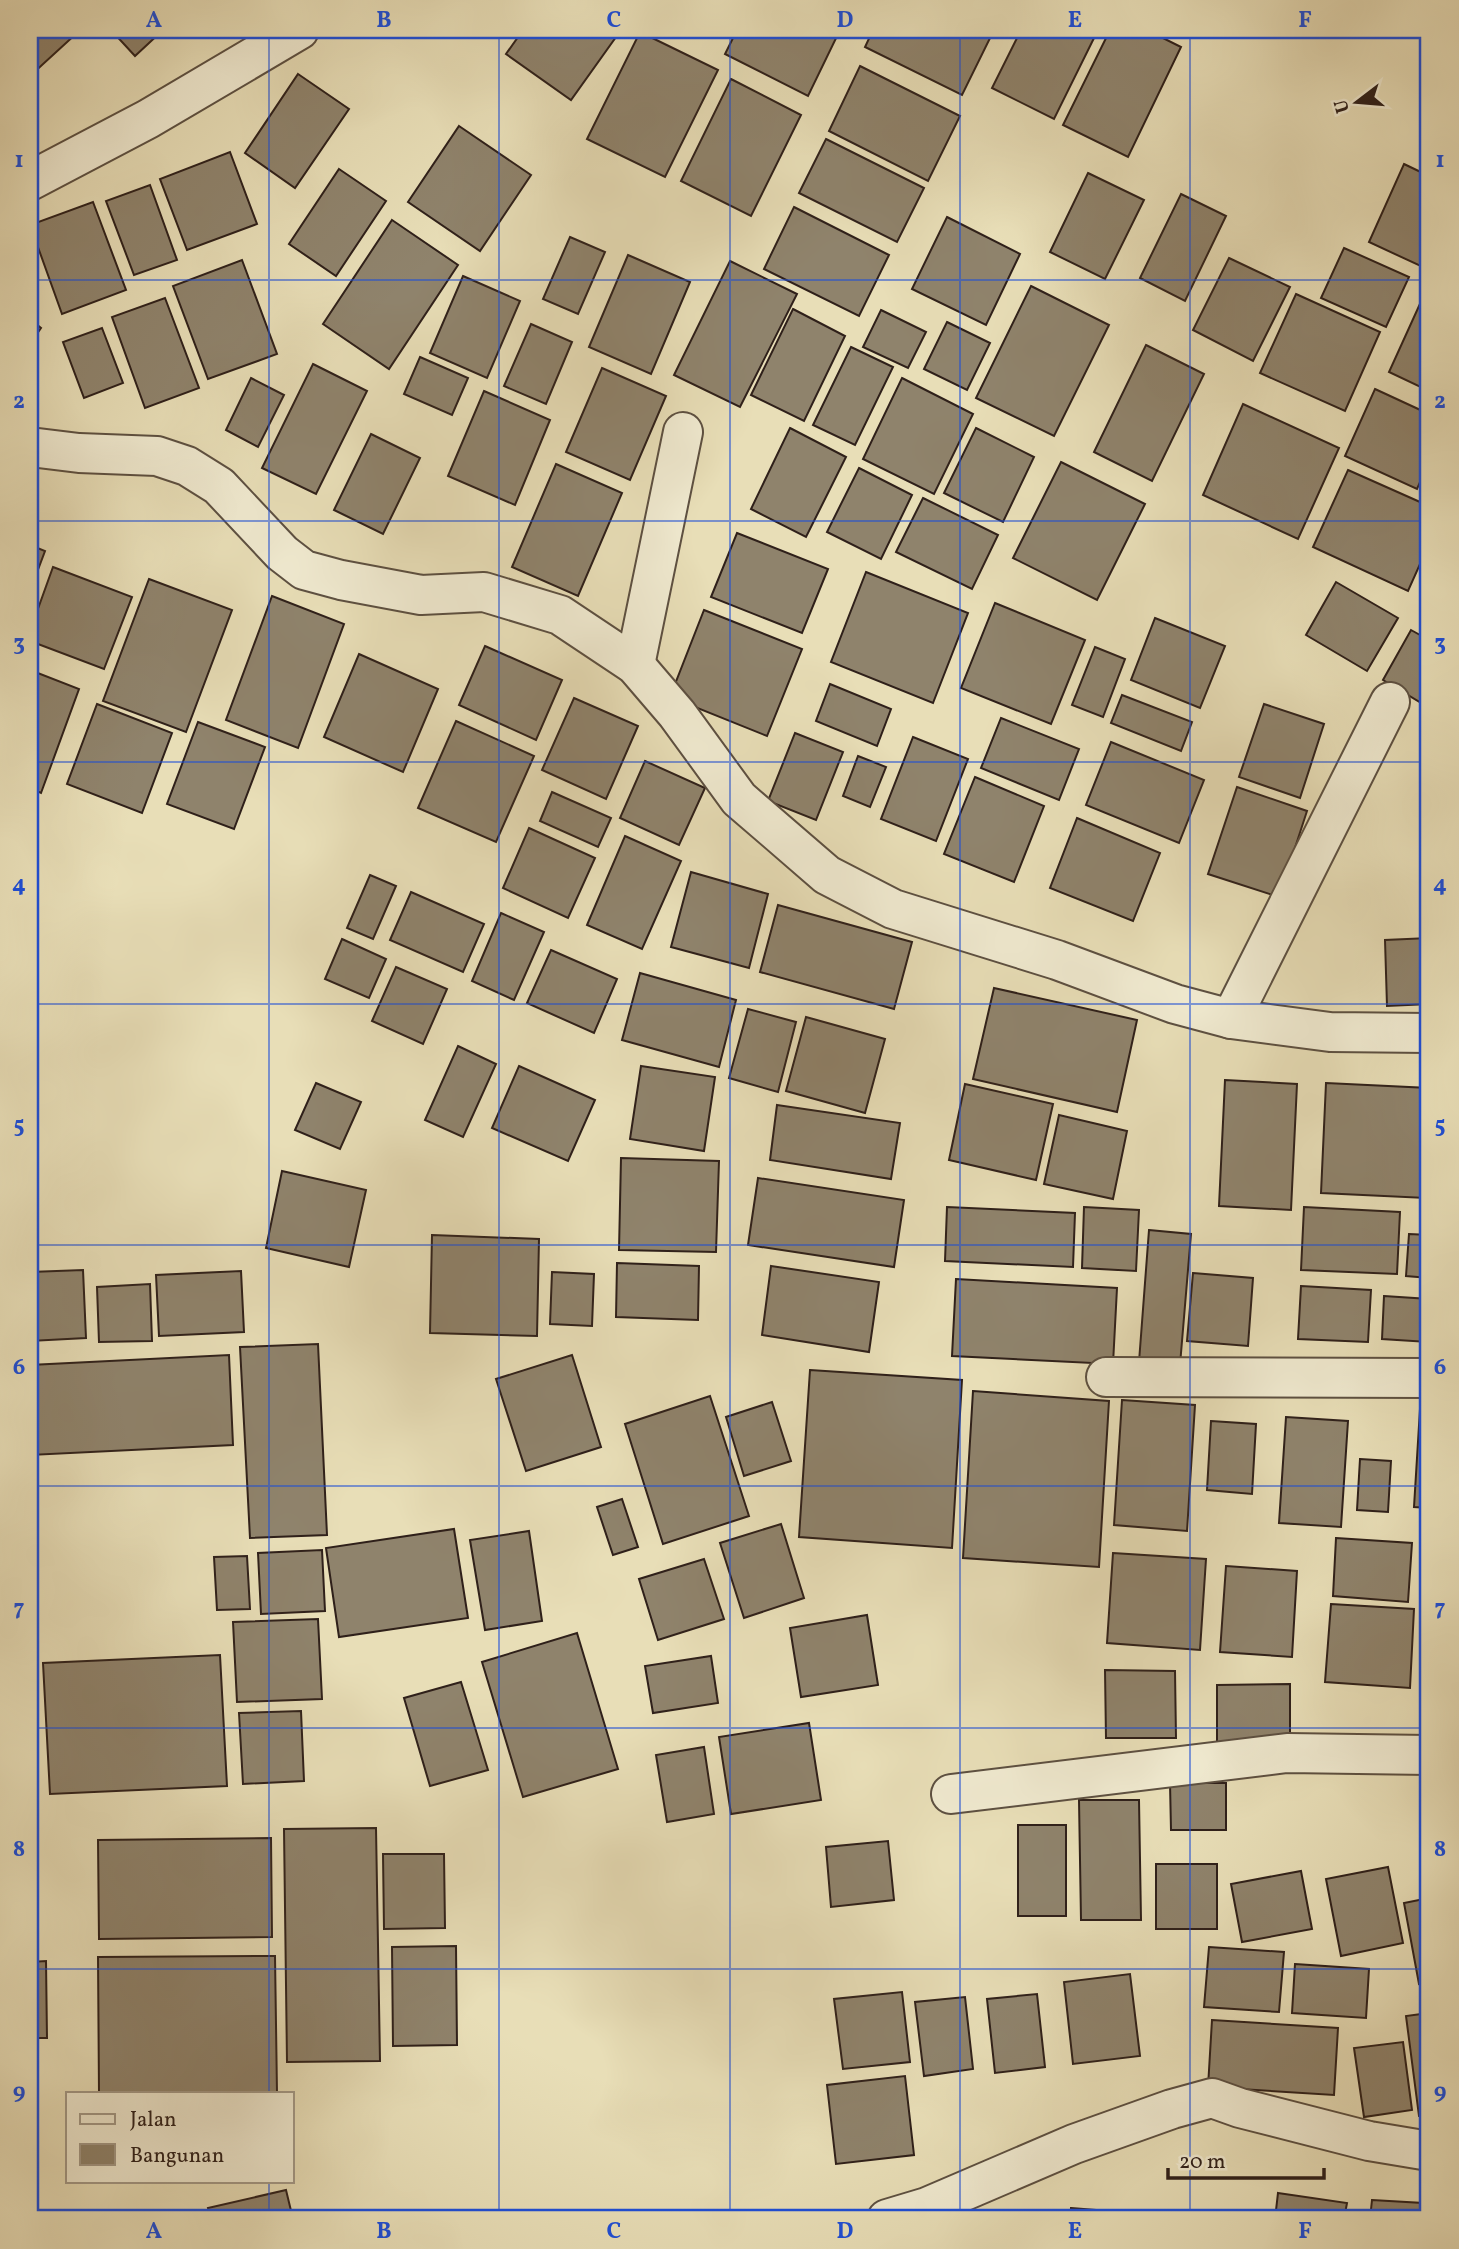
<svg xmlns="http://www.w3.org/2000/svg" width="1459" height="2249" viewBox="0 0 1459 2249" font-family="Vollkorn,serif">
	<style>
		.building { fill: #8f836c; stroke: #2f201a; stroke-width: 2 }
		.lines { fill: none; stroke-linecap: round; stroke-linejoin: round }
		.street-casing { stroke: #5d5041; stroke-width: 42 }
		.street { stroke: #f0ead0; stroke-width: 38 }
		.grid { fill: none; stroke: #1d4ed8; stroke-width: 2; stroke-opacity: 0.55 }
		.neatline { fill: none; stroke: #1d4ed8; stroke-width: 2.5 }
		.grid-label { font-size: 23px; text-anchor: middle; font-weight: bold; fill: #1d4ed8 }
	</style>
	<rect width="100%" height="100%" fill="#e8deb7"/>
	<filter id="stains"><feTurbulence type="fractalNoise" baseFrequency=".00286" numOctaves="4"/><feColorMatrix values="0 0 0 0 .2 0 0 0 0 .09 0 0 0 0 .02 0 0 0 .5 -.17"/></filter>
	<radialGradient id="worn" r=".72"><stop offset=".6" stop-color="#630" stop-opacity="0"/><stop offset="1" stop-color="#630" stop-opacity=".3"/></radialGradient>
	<g class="building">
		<polygon points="30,30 77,30 78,32 30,76"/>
		<polygon points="111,30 163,30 135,56"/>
		<polygon points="523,30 621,30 571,100 506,54"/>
		<polygon points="737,30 840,30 808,96 725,54"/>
		<polygon points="873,30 994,30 962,95 865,47"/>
		<polygon points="1021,30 1098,30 1054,119 992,88"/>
		<polygon points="1110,30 1147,30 1181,47 1128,157 1063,125"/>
		<polygon points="640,32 718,70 665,177 587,139"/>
		<polygon points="860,66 960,116 928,181 829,131"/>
		<polygon points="298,74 349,109 295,188 245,153"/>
		<polygon points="731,79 801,115 751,216 681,181"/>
		<polygon points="459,126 531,175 480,251 408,202"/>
		<polygon points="826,139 924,188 897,242 799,193"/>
		<polygon points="230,152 257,224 187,250 160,179"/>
		<polygon points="1404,164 1429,176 1429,259 1425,268 1369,242"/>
		<polygon points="339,169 386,201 336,276 289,244"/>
		<polygon points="1088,173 1144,200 1105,279 1050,252"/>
		<polygon points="150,185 177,260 134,275 106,201"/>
		<polygon points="1181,194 1226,216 1185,301 1140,278"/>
		<polygon points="93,202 126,290 62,314 30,225"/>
		<polygon points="794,207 889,255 859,316 764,269"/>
		<polygon points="947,217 1020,254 986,325 912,289"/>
		<polygon points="392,220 458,265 389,369 323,324"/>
		<polygon points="570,237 605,252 578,314 543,299"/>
		<polygon points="1344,248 1409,277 1386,327 1321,298"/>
		<polygon points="628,255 690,282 651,374 589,347"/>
		<polygon points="1229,258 1290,287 1253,361 1193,330"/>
		<polygon points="242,260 277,354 208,379 173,286"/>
		<polygon points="730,261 797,294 740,407 674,375"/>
		<polygon points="463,276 520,301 487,378 430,353"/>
		<polygon points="1429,284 1429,391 1389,372"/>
		<polygon points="1031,286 1109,325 1054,436 976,398"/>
		<polygon points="1296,294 1380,332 1345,411 1260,373"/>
		<polygon points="165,298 199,388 145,408 112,317"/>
		<polygon points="793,309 845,336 804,421 751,395"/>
		<polygon points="881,310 926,332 908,368 863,347"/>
		<polygon points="30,319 41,328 30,344"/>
		<polygon points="947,322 990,343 967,390 924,369"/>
		<polygon points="531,324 572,342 546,404 504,386"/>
		<polygon points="102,328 123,383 84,398 63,342"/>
		<polygon points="1146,345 1204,374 1152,481 1094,452"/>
		<polygon points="851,347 893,367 855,445 813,425"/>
		<polygon points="420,357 468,378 452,415 404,394"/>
		<polygon points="313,364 367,391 316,494 262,468"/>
		<polygon points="602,368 666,396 630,480 566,452"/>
		<polygon points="251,378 284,395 258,447 226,430"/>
		<polygon points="902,378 973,414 934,494 863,459"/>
		<polygon points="1375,389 1429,414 1429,462 1417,489 1345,456"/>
		<polygon points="484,391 550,420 515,505 448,476"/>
		<polygon points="1243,404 1339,448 1298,539 1203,495"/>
		<polygon points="790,428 846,457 806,537 751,509"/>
		<polygon points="976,428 1034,457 1003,522 944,493"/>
		<polygon points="371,434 420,458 383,534 334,510"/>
		<polygon points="1061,462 1145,504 1097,600 1013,558"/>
		<polygon points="556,464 622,493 578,596 512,567"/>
		<polygon points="859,468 912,495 881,559 827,532"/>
		<polygon points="1348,470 1429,506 1429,544 1408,591 1313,547"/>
		<polygon points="923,498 998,535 972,589 896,552"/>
		<polygon points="737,533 828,569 802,633 711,597"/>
		<polygon points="30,545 45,551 30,591"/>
		<polygon points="53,567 132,597 104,669 30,641 30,631"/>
		<polygon points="866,572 968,613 933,703 831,662"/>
		<polygon points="149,579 232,610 186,732 103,701"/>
		<polygon points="1336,582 1398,618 1367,671 1306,635"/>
		<polygon points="272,596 344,624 298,748 226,720"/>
		<polygon points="995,603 1085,640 1051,724 961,688"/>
		<polygon points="704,610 802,649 767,736 670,697"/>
		<polygon points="1155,618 1225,646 1200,708 1131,680"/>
		<polygon points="1411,630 1429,640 1429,693 1423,704 1383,680"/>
		<polygon points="485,646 562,680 536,740 459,705"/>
		<polygon points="1095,647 1125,659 1103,717 1072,705"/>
		<polygon points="359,654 438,689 403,772 324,737"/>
		<polygon points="30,670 79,689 41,793 30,788"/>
		<polygon points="830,684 891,709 877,746 816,721"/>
		<polygon points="1122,695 1192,722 1181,751 1111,723"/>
		<polygon points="574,698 638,726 606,799 542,770"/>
		<polygon points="97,704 172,733 142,813 67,784"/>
		<polygon points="1264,704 1324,724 1300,798 1239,777"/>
		<polygon points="1001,718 1079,749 1059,800 981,768"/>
		<polygon points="456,721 534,756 496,842 418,808"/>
		<polygon points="198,722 265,747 234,829 167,804"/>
		<polygon points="795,733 843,752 816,820 768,801"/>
		<polygon points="913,737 968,759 936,841 881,819"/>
		<polygon points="1111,742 1204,780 1179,843 1086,805"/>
		<polygon points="858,756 886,767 870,807 843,796"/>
		<polygon points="645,761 705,788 679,845 620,818"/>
		<polygon points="975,777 1044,806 1014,882 944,854"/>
		<polygon points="1237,787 1307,811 1279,897 1208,874"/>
		<polygon points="552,792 611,818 598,847 540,821"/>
		<polygon points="1077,818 1160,853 1133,921 1050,888"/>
		<polygon points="529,828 595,858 568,918 503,888"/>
		<polygon points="625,836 681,861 642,949 587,925"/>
		<polygon points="691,872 768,894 749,968 671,947"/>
		<polygon points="370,875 396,886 373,939 347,928"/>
		<polygon points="411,892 484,924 463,972 390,940"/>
		<polygon points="778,905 912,942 894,1009 760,972"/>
		<polygon points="501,913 544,932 514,1000 472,981"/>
		<polygon points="1429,938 1429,1004 1387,1006 1385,940"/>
		<polygon points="342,939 386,959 369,998 325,979"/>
		<polygon points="551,950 617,979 594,1033 527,1003"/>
		<polygon points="396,967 447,989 423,1044 372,1021"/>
		<polygon points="640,973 736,1000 719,1067 622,1040"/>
		<polygon points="994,988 1137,1020 1117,1112 973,1079"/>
		<polygon points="748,1009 796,1022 778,1092 729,1078"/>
		<polygon points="806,1017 885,1039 865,1113 786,1091"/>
		<polygon points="458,1046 496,1064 463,1137 425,1120"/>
		<polygon points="519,1066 595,1100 568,1161 492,1128"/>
		<polygon points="641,1066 715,1077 704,1151 630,1139"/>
		<polygon points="1225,1080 1297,1084 1291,1210 1219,1206"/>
		<polygon points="316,1083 361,1102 340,1149 295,1130"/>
		<polygon points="1326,1083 1429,1088 1426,1198 1321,1193"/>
		<polygon points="965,1084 1053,1104 1036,1180 949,1160"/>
		<polygon points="777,1105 900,1123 891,1179 770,1160"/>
		<polygon points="1059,1115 1127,1131 1113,1199 1044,1184"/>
		<polygon points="621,1158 719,1161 716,1252 619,1250"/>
		<polygon points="282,1171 366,1190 349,1267 266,1248"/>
		<polygon points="758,1178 904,1200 894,1267 748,1245"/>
		<polygon points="947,1207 1075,1213 1073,1267 945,1261"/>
		<polygon points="1084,1207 1139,1210 1136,1271 1082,1268"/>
		<polygon points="1304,1207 1400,1212 1397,1274 1301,1270"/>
		<polygon points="1149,1230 1191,1234 1180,1365 1139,1362"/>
		<polygon points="1409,1234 1429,1235 1429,1278 1406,1276"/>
		<polygon points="432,1235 539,1239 537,1336 430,1333"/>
		<polygon points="617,1263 699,1266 698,1320 616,1317"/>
		<polygon points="771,1266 879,1282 869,1352 762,1335"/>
		<polygon points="83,1270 86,1338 30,1341 30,1272"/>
		<polygon points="241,1271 244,1332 159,1336 156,1275"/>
		<polygon points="552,1272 594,1274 592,1326 550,1324"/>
		<polygon points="1193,1273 1253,1278 1248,1346 1187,1341"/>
		<polygon points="956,1279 1117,1288 1113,1364 952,1356"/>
		<polygon points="150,1284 152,1341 99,1342 97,1287"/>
		<polygon points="1301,1286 1371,1290 1368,1342 1298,1339"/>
		<polygon points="1384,1296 1429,1299 1428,1342 1382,1339"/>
		<polygon points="318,1344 327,1535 250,1538 240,1347"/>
		<polygon points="229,1355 233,1445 30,1455 30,1365"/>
		<polygon points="572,1355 601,1447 526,1471 496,1379"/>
		<polygon points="810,1370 962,1380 952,1548 799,1537"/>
		<polygon points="973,1391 1109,1401 1099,1567 963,1558"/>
		<polygon points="710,1396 749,1516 663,1544 625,1424"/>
		<polygon points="1122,1400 1195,1405 1187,1531 1114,1525"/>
		<polygon points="772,1402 791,1461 744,1476 726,1417"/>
		<polygon points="1420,1409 1429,1409 1429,1508 1414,1507"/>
		<polygon points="1286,1417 1348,1421 1341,1527 1279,1523"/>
		<polygon points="1211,1421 1256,1424 1252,1494 1207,1490"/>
		<polygon points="1360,1459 1391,1461 1388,1512 1357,1510"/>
		<polygon points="622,1499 638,1547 613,1555 597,1507"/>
		<polygon points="781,1524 804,1598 744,1618 720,1543"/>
		<polygon points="454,1529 468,1618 339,1637 326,1548"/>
		<polygon points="529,1531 542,1621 485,1630 470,1540"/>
		<polygon points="1336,1538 1412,1543 1408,1602 1333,1596"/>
		<polygon points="322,1550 325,1611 261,1614 258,1553"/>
		<polygon points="1113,1553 1206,1559 1200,1650 1107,1643"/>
		<polygon points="247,1556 250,1609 217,1610 214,1557"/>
		<polygon points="704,1559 724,1619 658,1640 639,1579"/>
		<polygon points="1226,1566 1297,1571 1292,1657 1220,1652"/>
		<polygon points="1331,1604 1414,1609 1410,1688 1325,1682"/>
		<polygon points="867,1615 878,1685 801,1697 790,1628"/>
		<polygon points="318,1619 322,1699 237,1702 233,1622"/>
		<polygon points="1429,1632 1429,1724 1423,1724"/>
		<polygon points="577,1633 618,1769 523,1797 482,1662"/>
		<polygon points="220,1655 227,1786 50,1794 43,1663"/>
		<polygon points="711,1656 718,1703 653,1713 645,1666"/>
		<polygon points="1105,1670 1175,1671 1176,1738 1106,1738"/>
		<polygon points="461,1682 488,1770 430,1786 404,1698"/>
		<polygon points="1290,1684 1290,1746 1217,1746 1217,1685"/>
		<polygon points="301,1711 304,1781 243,1784 239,1713"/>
		<polygon points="809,1723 821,1800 731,1814 719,1737"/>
		<polygon points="704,1747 714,1814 667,1822 656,1755"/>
		<polygon points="1170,1783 1226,1783 1226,1830 1171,1830"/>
		<polygon points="1079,1800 1139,1800 1141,1920 1081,1920"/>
		<rect x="1018" y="1825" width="48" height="91"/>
		<polygon points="376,1828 380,2061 287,2062 284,1829"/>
		<polygon points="271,1838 272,1937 99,1939 98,1840"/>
		<polygon points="888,1841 894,1900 831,1907 826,1847"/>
		<polygon points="383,1854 444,1854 445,1928 384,1929"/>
		<rect x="1156" y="1864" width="61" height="65"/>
		<polygon points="1388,1867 1403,1943 1341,1956 1326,1879"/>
		<polygon points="1301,1871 1312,1929 1242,1942 1231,1884"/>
		<polygon points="1429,1898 1429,1982 1419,1984 1404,1903"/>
		<polygon points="456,1946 457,2045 393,2046 392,1947"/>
		<polygon points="1209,1947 1284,1952 1279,2012 1204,2007"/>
		<polygon points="275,1956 277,2093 99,2093 98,1957"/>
		<polygon points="46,1961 47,2038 30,2038 30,1962"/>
		<polygon points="1295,1964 1369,1969 1366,2018 1292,2013"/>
		<polygon points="1130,1974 1140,2056 1073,2064 1064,1982"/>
		<polygon points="902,1992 910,2062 843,2069 834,1999"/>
		<polygon points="1037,1994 1045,2067 995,2073 987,1999"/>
		<polygon points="965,1997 973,2069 924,2076 915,2002"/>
		<polygon points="1429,2013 1429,2115 1419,2116 1406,2016"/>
		<polygon points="1212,2020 1338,2028 1334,2095 1208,2087"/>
		<polygon points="1403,2042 1412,2110 1364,2117 1354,2048"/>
		<polygon points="905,2076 914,2155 836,2164 827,2085"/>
		<polygon points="286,2190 293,2219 211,2219 208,2208"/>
		<polygon points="1278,2193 1347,2203 1344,2219 1275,2219"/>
		<polygon points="1372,2200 1423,2203 1422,2219 1370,2219"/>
		<polygon points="1071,2208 1146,2214 1146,2219 1070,2219"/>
	</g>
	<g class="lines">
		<defs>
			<g id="street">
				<polyline points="30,181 148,119 299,30"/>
				<polyline points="30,447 79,453 157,456 187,466 219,486 282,553 304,570 341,580 421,595 484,592 560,615 635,665 677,714 739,799 827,875 893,909 1057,960 1175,1004 1231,1019 1330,1032 1429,1033"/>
				<polyline points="635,665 683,432"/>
				<polyline points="1231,1019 1390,702"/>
				<polyline points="1106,1377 1429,1378"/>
				<polyline points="951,1794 1287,1753 1429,1755"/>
				<polyline points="887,2219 927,2207 1074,2144 1172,2109 1212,2098 1240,2108 1369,2141 1429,2151"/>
			</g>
		</defs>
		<use href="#street" class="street-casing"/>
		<use href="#street" class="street"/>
	</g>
	<path class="grid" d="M269 30V2093M499 30V2219M730 30V2219M960 30V2219M1190 30V2219M30 280H1429M30 521H1429M30 762H1429M30 1004H1429M30 1245H1429M30 1486H1429M30 1728H1429M30 1969H1429M269 2181V2219"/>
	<rect width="1459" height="2249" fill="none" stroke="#e8deb7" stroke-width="77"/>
	<rect x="66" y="2092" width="228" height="91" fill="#f0ead0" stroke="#a39987" stroke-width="2"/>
	<rect x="80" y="2114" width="35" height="10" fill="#f0ead0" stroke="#a39987" stroke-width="2"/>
	<text x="130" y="2126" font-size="21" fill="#2f201a">Jalan</text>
	<rect x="80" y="2144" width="35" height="21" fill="#8f836c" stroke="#a39987" stroke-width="2"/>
	<text x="130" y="2162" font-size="21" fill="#2f201a">Bangunan</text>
	<g transform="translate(1357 102) rotate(254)" stroke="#f0ead0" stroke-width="5" paint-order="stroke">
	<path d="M0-5L12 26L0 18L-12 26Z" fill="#2f201a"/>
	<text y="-10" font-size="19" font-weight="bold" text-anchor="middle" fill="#2f201a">U</text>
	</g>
	<path d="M1168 2168v10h156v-10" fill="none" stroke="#2f201a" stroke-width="3.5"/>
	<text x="1179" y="2168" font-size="21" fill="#2f201a" stroke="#f0ead0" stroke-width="5" paint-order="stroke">20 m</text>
	<rect x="38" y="38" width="1382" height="2172" class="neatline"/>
	<g class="grid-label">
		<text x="154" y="27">A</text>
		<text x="384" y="27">B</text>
		<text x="614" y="27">C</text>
		<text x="845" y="27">D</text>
		<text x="1075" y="27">E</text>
		<text x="1305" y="27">F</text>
		<text x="19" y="167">1</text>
		<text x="1440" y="167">1</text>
		<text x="19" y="408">2</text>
		<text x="1440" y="408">2</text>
		<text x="19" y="650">3</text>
		<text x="1440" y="650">3</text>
		<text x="19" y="891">4</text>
		<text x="1440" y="891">4</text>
		<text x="19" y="1132">5</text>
		<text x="1440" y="1132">5</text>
		<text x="19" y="1374">6</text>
		<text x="1440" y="1374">6</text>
		<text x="19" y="1615">7</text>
		<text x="1440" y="1615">7</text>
		<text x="19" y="1856">8</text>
		<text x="1440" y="1856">8</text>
		<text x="19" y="2098">9</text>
		<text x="1440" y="2098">9</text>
		<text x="154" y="2238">A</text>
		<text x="384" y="2238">B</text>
		<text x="614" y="2238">C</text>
		<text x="845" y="2238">D</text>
		<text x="1075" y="2238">E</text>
		<text x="1305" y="2238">F</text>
	</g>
	<rect width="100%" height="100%" filter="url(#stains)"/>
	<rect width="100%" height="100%" fill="url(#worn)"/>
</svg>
